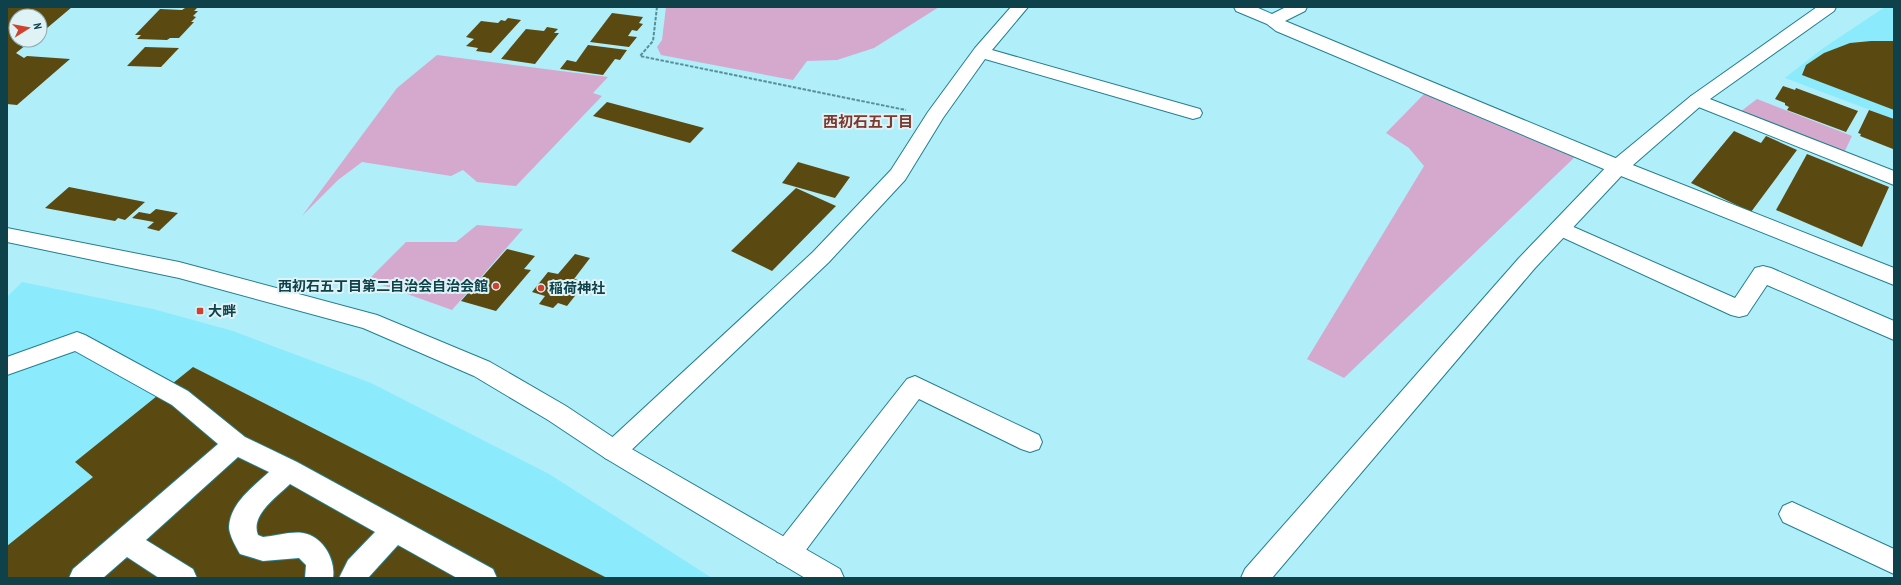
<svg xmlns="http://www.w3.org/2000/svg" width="1901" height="585" viewBox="0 0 1901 585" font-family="'PT Sans Narrow','Noto Sans JP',sans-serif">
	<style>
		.built { fill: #8beafc }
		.green { fill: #d5a8ce }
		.building { fill: #5a4910 }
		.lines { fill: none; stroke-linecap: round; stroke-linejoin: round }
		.lane-casing { stroke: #237f8e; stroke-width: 2 }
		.street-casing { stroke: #237f8e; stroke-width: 2 }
		.secondary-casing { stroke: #237f8e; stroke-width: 2 }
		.path { stroke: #578f99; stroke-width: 2; stroke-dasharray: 3.5 1.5; stroke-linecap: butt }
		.lane { fill: #fff; fill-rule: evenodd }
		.street { fill: #fff; fill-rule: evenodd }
		.secondary { fill: #fff; fill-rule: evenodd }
		.poi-dot { fill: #cf432e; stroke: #dff3f7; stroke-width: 1.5 }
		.labels { text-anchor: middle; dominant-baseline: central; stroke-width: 4; stroke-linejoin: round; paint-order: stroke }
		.poi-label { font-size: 14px; font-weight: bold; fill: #0e4149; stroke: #dff3f7; text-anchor: start }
		.neighbourhood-label { font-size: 15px; font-weight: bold; fill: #7e382c; stroke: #dff3f7 }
	</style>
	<rect width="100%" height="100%" fill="#b0eefa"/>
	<g class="built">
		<polygon points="1885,7 1894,7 1894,119 1785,78 1822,49"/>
		<polygon points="22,282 153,309 233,331 371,383 549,474 712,578 7,578 7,297"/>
	</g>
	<g class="green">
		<polygon points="666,7 939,7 874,48 837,60 807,61 793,80 661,55 657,47 662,40"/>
		<polygon points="437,55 608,77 593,93 602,96 516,186 477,182 463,170 451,176 362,162 338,180 302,216 397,88"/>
		<polygon points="1428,90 1578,154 1344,378 1307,359 1424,166 1409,148 1386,133"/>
		<polygon points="1757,99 1852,136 1844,153 1740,112"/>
		<polygon points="477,225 523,229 452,310 368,280 406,242 456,242"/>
	</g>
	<g class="building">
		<polygon points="8,7 72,7 40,34 40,16 16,16 16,40 32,40 16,53 24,58 27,56 70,59 17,105 7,104"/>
		<polygon points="185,8 197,8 194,11 198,11 193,16 196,17 191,22 194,22 179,38 170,38 167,40 137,39 141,35 135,35 160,9 182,10"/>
		<polygon points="612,13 643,17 639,23 643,24 637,31 632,30 628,36 637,37 629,47 590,42"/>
		<polygon points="508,18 521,20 491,53 476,51 478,48 466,46 474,39 466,37 481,21 498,23 501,20 505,21"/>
		<polygon points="547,27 558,29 554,33 559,33 535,64 501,59 526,29 544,31"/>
		<polygon points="1871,41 1894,41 1894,110 1802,75 1806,65 1824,53 1850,43"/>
		<polygon points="588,45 627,50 620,60 615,59 603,75 560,69 567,60 576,62"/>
		<polygon points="145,47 179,48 161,67 127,66"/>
		<polygon points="1783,86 1795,90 1796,88 1858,111 1846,132 1787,110 1789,107 1785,105 1785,103 1775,99"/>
		<polygon points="607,102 704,128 690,143 593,116"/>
		<polygon points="1869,110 1894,119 1893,149 1860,136 1861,134 1858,133"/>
		<polygon points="1734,131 1761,143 1766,136 1797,150 1751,212 1691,183"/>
		<polygon points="1807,154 1889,187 1862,247 1776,210"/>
		<polygon points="798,162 850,177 835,198 782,183"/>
		<polygon points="69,187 145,202 125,220 118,218 115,221 45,208"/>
		<polygon points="796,188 836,206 772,271 731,251"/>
		<polygon points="156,209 178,213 159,231 147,228 154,222 132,218 139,212 150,214"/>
		<polygon points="507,249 535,256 524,269 531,270 496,311 461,301"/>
		<polygon points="575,254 590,258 574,279 586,282 567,306 558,303 553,308 539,304 545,296 532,292 548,272 558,274"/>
		<polygon points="193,367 607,578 7,578 7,546 93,477 75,462"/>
	</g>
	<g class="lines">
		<defs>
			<g id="lane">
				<path d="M77 332 85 335 188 391 245 437 297 462 493 569 497 578H457L398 545 368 578H339L348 560 375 532 290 484C277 497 250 515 258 535L263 537C275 536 291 531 303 533 323 536 336 560 333 578H305L306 565 299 558 263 561 240 554C236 547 229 535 229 527 230 503 253 487 269 472L238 457 146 540 193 569 197 578H159L127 557 103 578H69L73 569 218 444 172 405 75 351 7 375V357Z"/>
				<polygon points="915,376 1039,435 1042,442 1039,449 1030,452 1021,449 919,399 797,562 787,565 777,562 774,553 777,544 907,379"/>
			</g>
			<g id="street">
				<polygon points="1011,7 1028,7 992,50 1200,109 1202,113 1200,117 1193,119 985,59 943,118 905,180 829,262 623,458 614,462 605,458 601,451 605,444 813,252 891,170 928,112 975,48"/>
				<polygon points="1234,7 1256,7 1272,14 1286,7 1307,7 1305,11 1285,21 1625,162 1894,268 1894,285 1611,172 1276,31 1267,24 1236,11"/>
				<polygon points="1697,94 1894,171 1894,185 1691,104 1688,100 1691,96"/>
				<polygon points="1560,221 1735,298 1755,268 1763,266 1771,268 1894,321 1894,340 1767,285 1747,315 1739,317 1731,315 1553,233 1550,228 1553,223"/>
				<polygon points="1792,502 1894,549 1894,574 1783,522 1779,514 1783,506"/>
			</g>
			<g id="secondary">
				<polygon points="1817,7 1836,7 1834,11 1703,104 1625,172 1535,268 1272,578 1241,578 1245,569 1519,258 1611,162 1691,96"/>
				<polygon points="7,228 179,262 377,315 490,362 566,406 623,444 840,569 844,578 805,578 605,458 548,420 474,376 363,328 179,278 7,242"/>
			</g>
		</defs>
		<use href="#lane" class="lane-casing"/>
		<use href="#street" class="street-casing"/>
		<use href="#secondary" class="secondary-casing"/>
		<polyline class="path" points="657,7 653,41 640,56 906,110"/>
		<use href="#lane" class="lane"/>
		<use href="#street" class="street"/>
		<use href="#secondary" class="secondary"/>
	</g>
	<g class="poi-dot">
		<circle cx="496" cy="286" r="4"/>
		<circle cx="541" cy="288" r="4"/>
		<rect x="196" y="307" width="8" height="8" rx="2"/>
	</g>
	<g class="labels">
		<g class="poi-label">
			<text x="488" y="286" text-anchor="end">西初石五丁目第二自治会自治会館</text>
			<text x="549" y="288">稲荷神社</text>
			<text x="208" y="311">大畔</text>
		</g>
		<g class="neighbourhood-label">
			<text x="868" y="121">西初石五丁目</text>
		</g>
	</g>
	<rect width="1901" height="585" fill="none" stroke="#0e4149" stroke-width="16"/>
	<g transform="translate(28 28) rotate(79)"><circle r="19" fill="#dff3f7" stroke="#8bacb1"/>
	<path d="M0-3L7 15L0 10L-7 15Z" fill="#cf432e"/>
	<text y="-6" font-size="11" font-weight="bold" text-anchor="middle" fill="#0e4149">N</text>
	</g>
</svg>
